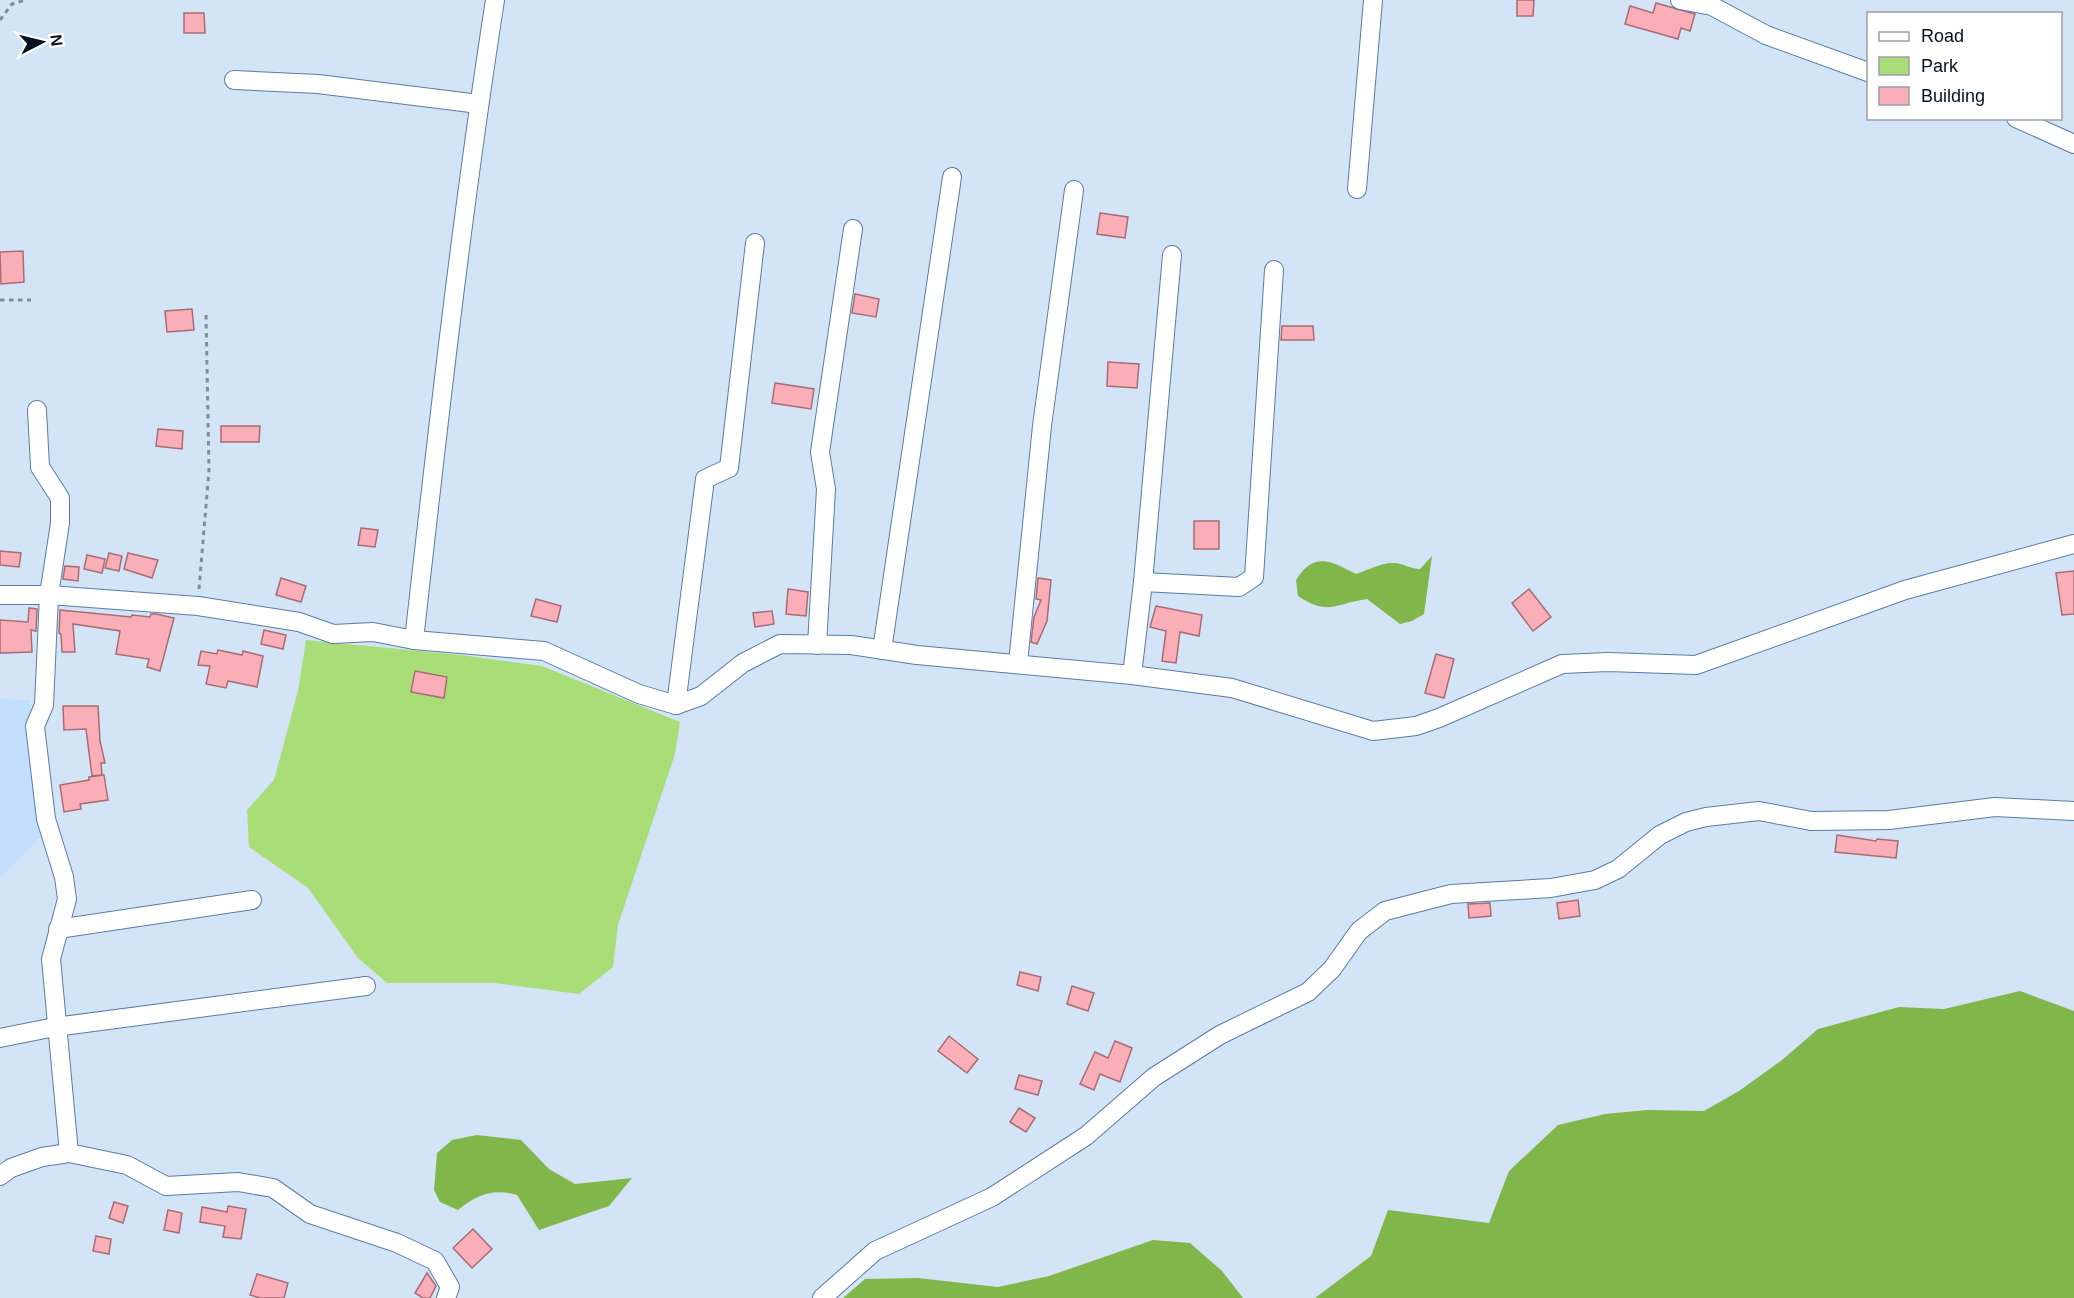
<svg xmlns="http://www.w3.org/2000/svg" width="2074" height="1298" viewBox="0 0 2074 1298" font-family="Helvetica,sans-serif">
	<style>
		.built { fill: #c3dffe }
		.green { fill: #a8dd77 }
		.forest { fill: #81b64a }
		.building { fill: #faaeb7; stroke: #a86c74; stroke-width: 1.5 }
		.lines { fill: none; stroke-linecap: round; stroke-linejoin: round }
		.street-casing { stroke: #577da6; stroke-width: 20 }
		.path { stroke: #7e8d9e; stroke-width: 3; stroke-dasharray: 4.5 4.5; stroke-linecap: butt }
		.street { stroke: #fff; stroke-width: 18 }
	</style>
	<rect width="100%" height="100%" fill="#d4e4f7"/>
	<polygon class="built" points="0,699 30,700 40,838 0,879"/>
	<polygon class="green" points="306,640 461,655 542,666 680,722 675,754 618,925 613,967 579,994 495,983 387,983 358,958 308,888 249,847 247,810 274,780 298,691"/>
	<g class="forest">
		<path d="M1432 556 1424 614 1412 621 1400 624 1367 599C1334 604 1328 616 1298 596L1296 580C1314 551 1331 561 1356 574 1368 570 1382 562 1395 563 1404 564 1411 569 1420 569Z"/>
		<polygon points="2020,991 2074,1011 2074,1298 1315,1298 1371,1256 1388,1210 1489,1223 1509,1171 1558,1125 1605,1114 1647,1110 1704,1111 1739,1091 1782,1060 1818,1029 1899,1007 1944,1009"/>
		<path d="M477 1135 521 1140 549 1169 575 1184 632 1178 609 1206 539 1230 517 1195C492 1188 477 1195 458 1210L440 1202 434 1190 437 1153 452 1140Z"/>
		<polygon points="1153,1240 1190,1243 1222,1271 1243,1298 843,1298 865,1279 918,1278 998,1287 1049,1276"/>
	</g>
	<g class="building">
		<polygon points="1517,0 1534,0 1533,16 1517,16"/>
		<polygon points="1656,3 1695,14 1690,31 1681,28 1678,39 1625,24 1630,6 1653,13"/>
		<polygon points="184,13 204,13 205,33 184,33"/>
		<polygon points="1100,213 1128,217 1125,238 1097,234"/>
		<polygon points="23,251 24,282 1,284 0,252"/>
		<polygon points="855,294 879,299 876,317 852,313"/>
		<polygon points="192,309 194,330 167,332 165,311"/>
		<polygon points="1282,326 1313,326 1314,340 1281,340"/>
		<polygon points="1108,362 1139,364 1137,388 1107,386"/>
		<polygon points="775,383 814,389 811,409 772,403"/>
		<polygon points="221,426 260,426 259,442 221,442"/>
		<polygon points="158,429 183,431 182,449 156,446"/>
		<rect x="1194" y="521" width="25" height="28"/>
		<polygon points="361,528 378,530 375,547 358,545"/>
		<polygon points="0,551 21,553 19,567 0,565"/>
		<polygon points="109,553 122,556 119,571 105,568"/>
		<polygon points="128,553 158,560 152,578 124,569"/>
		<polygon points="87,555 105,559 102,573 84,569"/>
		<polygon points="65,566 79,567 78,581 63,579"/>
		<polygon points="2074,571 2074,614 2062,615 2056,573"/>
		<polygon points="281,578 306,586 301,602 276,595"/>
		<polygon points="1038,578 1051,580 1047,621 1037,644 1031,642 1034,617 1041,600 1036,599"/>
		<polygon points="788,589 808,592 806,616 786,614"/>
		<polygon points="1529,589 1551,617 1533,631 1512,603"/>
		<polygon points="536,599 561,606 557,622 531,616"/>
		<polygon points="1156,606 1202,615 1199,636 1180,632 1176,663 1162,661 1166,631 1150,627"/>
		<polygon points="29,608 37,609 36,631 31,630 32,652 0,653 0,620 28,622"/>
		<polygon points="60,610 131,617 132,615 150,617 151,614 156,614 174,618 160,671 147,667 149,659 116,654 120,631 73,624 75,652 62,652 61,634 59,633"/>
		<polygon points="772,611 774,624 755,627 753,613"/>
		<polygon points="264,630 286,635 283,649 261,644"/>
		<polygon points="218,650 242,655 243,651 263,656 257,687 228,681 226,688 206,684 210,666 198,665 201,651 217,654"/>
		<polygon points="1436,654 1454,659 1444,698 1425,693"/>
		<polygon points="415,671 447,677 444,698 411,692"/>
		<polygon points="63,706 98,706 100,741 105,763 101,763 102,775 92,776 86,729 64,730"/>
		<polygon points="104,775 108,800 80,804 81,809 64,812 60,785 89,780 89,777"/>
		<polygon points="1837,835 1876,841 1877,839 1898,841 1896,858 1835,852"/>
		<polygon points="1578,900 1580,916 1559,919 1557,903"/>
		<polygon points="1490,903 1491,916 1469,918 1468,904"/>
		<polygon points="1020,972 1041,977 1038,991 1017,985"/>
		<polygon points="1072,986 1094,993 1088,1011 1067,1004"/>
		<polygon points="949,1036 978,1059 967,1073 938,1051"/>
		<polygon points="1115,1041 1132,1048 1120,1082 1100,1074 1094,1090 1080,1084 1095,1052 1108,1058"/>
		<polygon points="1019,1075 1042,1081 1038,1095 1015,1089"/>
		<polygon points="1019,1108 1035,1118 1026,1132 1010,1122"/>
		<polygon points="114,1202 128,1206 123,1223 109,1218"/>
		<polygon points="228,1206 246,1209 241,1239 223,1237 225,1226 200,1222 202,1207 227,1212"/>
		<polygon points="168,1210 182,1213 179,1233 164,1230"/>
		<polygon points="473,1229 492,1249 472,1268 453,1248"/>
		<polygon points="96,1236 111,1239 109,1254 93,1251"/>
		<polygon points="427,1273 436,1286 430,1298 423,1298 415,1293"/>
		<polygon points="257,1274 288,1283 284,1298 260,1298 250,1295"/>
	</g>
	<g class="lines">
		<defs>
			<g id="street">
				<polyline points="1680,0 1712,6 1766,35 1868,72"/>
				<polyline points="234,80 318,84 479,104"/>
				<polyline points="2016,118 2074,144"/>
				<polyline points="1357,189 1373,0"/>
				<polyline points="37,410 40,467 60,498 60,523 49,595 44,705 35,726 46,819 64,877 67,899 51,959 69,1153"/>
				<polyline points="1143,582 1239,587 1254,577 1274,270"/>
				<polyline points="0,595 49,595 198,606 299,622 333,634 373,632 414,640 544,651 639,694 676,705 701,696 743,663 780,644 851,645 917,655 1132,675 1232,688 1373,731 1416,726 1439,718 1562,664 1608,662 1696,665 1905,590 2074,544"/>
				<path d="M414 640C438 426 462 212 495 0"/>
				<polyline points="817,645 826,489 820,452 853,229"/>
				<polyline points="882,650 952,177"/>
				<polyline points="1018,663 1042,426 1074,190"/>
				<polyline points="1132,675 1143,582 1172,255"/>
				<polyline points="676,705 705,479 729,468 755,243"/>
				<polyline points="58,929 252,900"/>
				<polyline points="0,1038 55,1027 366,986"/>
				<polyline points="0,1176 11,1168 42,1157 69,1153 127,1165 166,1186 238,1182 273,1188 310,1214 397,1243 435,1261 450,1287 446,1298"/>
				<polyline points="822,1298 875,1251 992,1197 1086,1136 1154,1077 1220,1035 1308,992 1332,969 1359,931 1385,911 1451,894 1551,888 1595,880 1618,869 1660,835 1686,822 1706,817 1759,811 1811,821 1889,820 1995,807 2074,811"/>
			</g>
		</defs>
		<use href="#street" class="street-casing"/>
		<g class="path">
			<polyline points="0,20 12,4 25,0"/>
			<polyline points="0,300 31,300"/>
			<polyline points="199,589 209,470 206,314"/>
		</g>
		<use href="#street" class="street"/>
	</g>
	<rect x="1867" y="12" width="195" height="108" fill="#ffffff" stroke="#9aa0a6" stroke-width="1.5"/>
	<rect x="1879" y="32" width="30" height="9" fill="#ffffff" stroke="#9aa0a6" stroke-width="1.5"/>
	<text x="1921" y="42" font-size="18" fill="#031120">Road</text>
	<rect x="1879" y="57" width="30" height="18" fill="#a8dd77" stroke="#9aa0a6" stroke-width="1.5"/>
	<text x="1921" y="72" font-size="18" fill="#031120">Park</text>
	<rect x="1879" y="87" width="30" height="18" fill="#faaeb7" stroke="#9aa0a6" stroke-width="1.5"/>
	<text x="1921" y="102" font-size="18" fill="#031120">Building</text>
	<g transform="translate(42 42) rotate(83)" stroke="#ffffff" stroke-width="4.5" paint-order="stroke">
	<path d="M0-4.5L10 22L0 15L-10 22Z" fill="#031120"/>
	<text y="-9" font-size="16" font-weight="bold" text-anchor="middle" fill="#031120">N</text>
	</g>
</svg>
